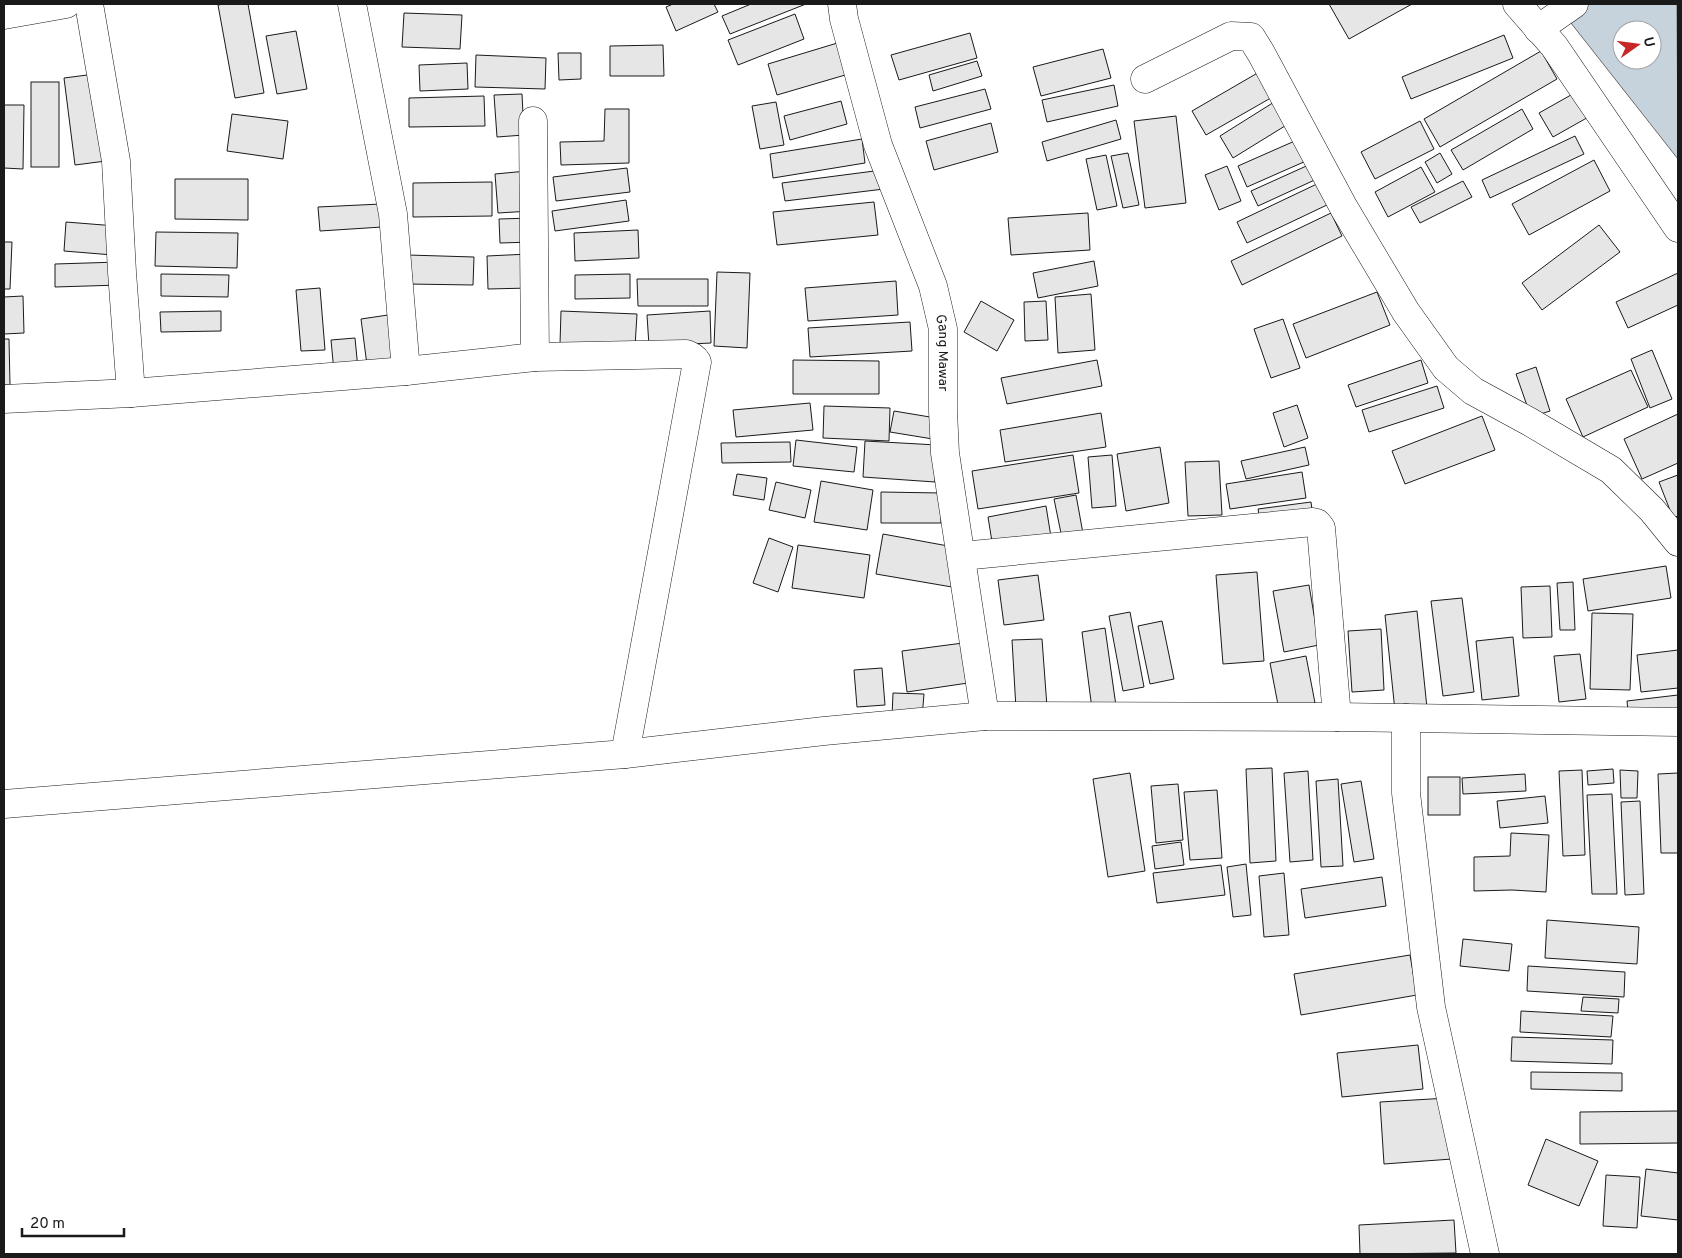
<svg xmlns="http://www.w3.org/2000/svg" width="1682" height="1258" viewBox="0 0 1682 1258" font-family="Overpass,sans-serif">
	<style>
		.water { fill: #c6d2dc; stroke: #6a6a6a; fill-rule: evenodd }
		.building { fill: #e6e6e6; stroke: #1a1a1a }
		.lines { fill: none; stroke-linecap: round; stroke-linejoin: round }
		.minor-casing { stroke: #1a1a1a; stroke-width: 29 }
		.minor { stroke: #fff; stroke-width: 28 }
		.labels { text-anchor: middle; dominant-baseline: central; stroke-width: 4; stroke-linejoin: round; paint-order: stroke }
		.street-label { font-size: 14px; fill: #1a1a1a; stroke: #fff }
	</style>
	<rect width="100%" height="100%" fill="#fff"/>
	<path class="water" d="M1556 4H1677L1678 159ZM1622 30H1652V60H1622Z"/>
	<g class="building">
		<polygon points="224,4 248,4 264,93 235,98 218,5"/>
		<polygon points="673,4 714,4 718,12 676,31 666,7"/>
		<polygon points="751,4 806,4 730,34 722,16"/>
		<polygon points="1329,4 1412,4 1349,39"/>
		<polygon points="404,13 462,15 460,49 402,47"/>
		<polygon points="795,14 804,39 738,65 728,40"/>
		<polygon points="296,31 307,89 277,94 266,36"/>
		<polygon points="970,33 977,58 899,80 891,55"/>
		<polygon points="1504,35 1513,58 1411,99 1402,77"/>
		<polygon points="844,41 852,73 777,95 768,64"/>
		<polygon points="663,45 664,76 610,76 610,46"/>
		<polygon points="1103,49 1111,78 1041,96 1033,67"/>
		<polygon points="1541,51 1557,79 1440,147 1424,119"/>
		<polygon points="558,53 581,53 581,79 559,80"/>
		<polygon points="476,55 546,58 545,89 475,87"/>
		<polygon points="977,61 982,76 933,91 929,75"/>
		<polygon points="467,63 468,89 420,91 419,65"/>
		<polygon points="1261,71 1276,95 1206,135 1192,111"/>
		<polygon points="95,74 106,161 75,165 64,78"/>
		<rect x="31" y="82" width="28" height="85"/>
		<polygon points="1114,85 1118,106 1047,122 1042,100"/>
		<polygon points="985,89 991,109 920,128 915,107"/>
		<polygon points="1578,91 1592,115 1553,137 1539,113"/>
		<polygon points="522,94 524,135 497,137 494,95"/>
		<polygon points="484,96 485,126 409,127 409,98"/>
		<polygon points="1279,99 1293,121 1233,158 1220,136"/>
		<polygon points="841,101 847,124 790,140 784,116"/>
		<polygon points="776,102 784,145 760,149 752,106"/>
		<polygon points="4,105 24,105 23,169 4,168"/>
		<polygon points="605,109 629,109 629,163 561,165 560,142 604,141"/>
		<polygon points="1522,109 1533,129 1463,170 1451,150"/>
		<polygon points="232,114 288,121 283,159 227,151"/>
		<polygon points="1176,116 1186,203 1145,208 1134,121"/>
		<polygon points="1116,120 1121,139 1047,161 1042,142"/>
		<polygon points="1420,121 1434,149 1375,179 1361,152"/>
		<polygon points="991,123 998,152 934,170 926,141"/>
		<polygon points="1575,136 1584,154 1490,198 1482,180"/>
		<polygon points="862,139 865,163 773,178 770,154"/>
		<polygon points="1297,140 1306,161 1247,187 1238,166"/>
		<polygon points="1128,153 1139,205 1123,208 1111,156"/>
		<polygon points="1440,153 1452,174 1437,183 1425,162"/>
		<polygon points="1106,155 1117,206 1097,210 1086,159"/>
		<polygon points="1594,160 1610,191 1529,235 1512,204"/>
		<polygon points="1313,163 1319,178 1258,206 1251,191"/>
		<polygon points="1227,166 1241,201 1219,210 1205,175"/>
		<polygon points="1421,167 1435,192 1388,217 1375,192"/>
		<polygon points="627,168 630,192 556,201 553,177"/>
		<polygon points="882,170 884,189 785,201 782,183"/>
		<polygon points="527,171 531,211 498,213 495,174"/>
		<polygon points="175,179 248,179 248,220 175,219"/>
		<polygon points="1463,181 1472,197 1420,223 1411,207"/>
		<polygon points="492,182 492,216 413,217 413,183"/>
		<polygon points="1319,183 1329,204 1247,243 1237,222"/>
		<polygon points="626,200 629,221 555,231 552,211"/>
		<polygon points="874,202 878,235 777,245 773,212"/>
		<polygon points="381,204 382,227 320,231 318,207"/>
		<polygon points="1088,213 1090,250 1011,255 1008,218"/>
		<polygon points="1331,213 1342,236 1242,285 1231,261"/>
		<polygon points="531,218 532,242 500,243 499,219"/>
		<polygon points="66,222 116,226 113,255 64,251"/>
		<polygon points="1599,225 1620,252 1542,310 1522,283"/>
		<polygon points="638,230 639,258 575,261 574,233"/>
		<polygon points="156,232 238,233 237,268 155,266"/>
		<polygon points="4,242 12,242 10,289 4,289"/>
		<polygon points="529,254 530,288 488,289 487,256"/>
		<polygon points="408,255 474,257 473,285 408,284"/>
		<polygon points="1094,261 1098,286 1038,298 1033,273"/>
		<polygon points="119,262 120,285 55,287 55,264"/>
		<polygon points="717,272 750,273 747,348 714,346"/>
		<polygon points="1678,273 1678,305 1628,328 1616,302"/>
		<polygon points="161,274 229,275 228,297 161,296"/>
		<polygon points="630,274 630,298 575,299 575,275"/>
		<polygon points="637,279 708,279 708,306 638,306"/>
		<polygon points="896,281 898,315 808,321 805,288"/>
		<polygon points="320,288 325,350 301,351 296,290"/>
		<polygon points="1377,292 1390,325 1306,358 1293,324"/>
		<polygon points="1091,294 1095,350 1058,353 1055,297"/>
		<polygon points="23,296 24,333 4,334 4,297"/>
		<polygon points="981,301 1014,320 997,351 964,332"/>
		<polygon points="1046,301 1048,340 1025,341 1024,302"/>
		<polygon points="221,311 221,331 161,332 160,312"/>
		<polygon points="561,311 637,314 635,347 560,344"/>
		<polygon points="710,311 711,343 649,346 647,315"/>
		<polygon points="388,315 393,361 367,365 361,319"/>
		<polygon points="1283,319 1300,368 1271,378 1254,329"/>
		<polygon points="910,322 912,351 810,357 808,328"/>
		<polygon points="355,338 358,369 334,372 331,340"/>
		<polygon points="4,339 9,339 10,385 4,385"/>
		<polygon points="1652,350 1672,399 1650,408 1631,359"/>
		<polygon points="793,360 879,361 879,394 793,394"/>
		<polygon points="1097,360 1102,386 1007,404 1001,378"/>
		<polygon points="1421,360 1428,383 1356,407 1348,385"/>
		<polygon points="1536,367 1550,411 1531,417 1516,374"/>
		<polygon points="1631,370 1648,407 1583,437 1566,399"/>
		<polygon points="1437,386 1444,408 1369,432 1362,410"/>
		<polygon points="810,403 813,430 736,437 733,410"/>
		<polygon points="1297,405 1308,438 1284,447 1273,413"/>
		<polygon points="824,406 890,408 889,441 823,438"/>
		<polygon points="894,411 942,419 939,440 890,432"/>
		<polygon points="1101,413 1106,447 1005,462 1000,430"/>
		<polygon points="1678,414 1678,463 1642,479 1624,439"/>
		<polygon points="1482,416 1495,450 1405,484 1392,451"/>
		<polygon points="796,440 857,447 854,472 793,466"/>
		<polygon points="865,441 937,445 935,482 863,477"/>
		<polygon points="790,442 791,462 722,463 721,443"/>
		<polygon points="1160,447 1169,503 1126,511 1117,454"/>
		<polygon points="1305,447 1309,465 1246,479 1241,461"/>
		<polygon points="1073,455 1079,493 978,509 972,471"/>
		<polygon points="1112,455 1116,506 1092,508 1088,457"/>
		<polygon points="1219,461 1222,515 1188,516 1185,462"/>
		<polygon points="1302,472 1306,498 1230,509 1226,484"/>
		<polygon points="737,474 767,478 764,500 733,495"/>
		<polygon points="1678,475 1678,516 1673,518 1659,482"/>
		<polygon points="821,481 873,490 867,530 814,522"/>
		<polygon points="776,482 811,490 805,518 769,510"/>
		<polygon points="881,492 941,493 941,523 881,523"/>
		<polygon points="1076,495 1084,539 1063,543 1054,499"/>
		<polygon points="1311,502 1313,517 1261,525 1258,509"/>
		<polygon points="1046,506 1051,537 993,548 988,517"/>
		<polygon points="883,534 959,548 952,587 876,574"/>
		<polygon points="769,538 793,547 778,592 753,583"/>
		<polygon points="798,545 870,555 864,598 792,588"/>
		<polygon points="1666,566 1671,598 1588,611 1583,579"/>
		<polygon points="1257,572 1264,661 1223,664 1216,575"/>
		<polygon points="1038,575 1044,620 1004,625 998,580"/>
		<polygon points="1573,582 1575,630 1560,630 1557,583"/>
		<polygon points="1309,585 1319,645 1284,652 1273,591"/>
		<polygon points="1550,586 1552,637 1523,638 1521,587"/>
		<polygon points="1462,598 1474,692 1443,696 1431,601"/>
		<polygon points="1417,611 1427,708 1395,711 1385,615"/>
		<polygon points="1130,612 1144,687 1123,691 1109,616"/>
		<polygon points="1592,613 1633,614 1630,690 1590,689"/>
		<polygon points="1162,621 1174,679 1150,684 1138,626"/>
		<polygon points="1105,628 1116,706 1092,709 1082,632"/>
		<polygon points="1381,629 1384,690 1352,692 1348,631"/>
		<polygon points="1513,637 1519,696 1482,700 1476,641"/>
		<polygon points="1042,639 1047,707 1016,709 1012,640"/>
		<polygon points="963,643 968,683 907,692 902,651"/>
		<polygon points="1678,650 1678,688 1641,692 1637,655"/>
		<polygon points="1580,654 1586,699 1559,702 1554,656"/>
		<polygon points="1306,656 1315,703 1279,710 1270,663"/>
		<polygon points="882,668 885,705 857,707 854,670"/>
		<polygon points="893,693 924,694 922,718 892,717"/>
		<polygon points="1678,695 1678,715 1629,721 1627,701"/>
		<polygon points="1272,768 1276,861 1250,863 1246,769"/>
		<polygon points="1613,769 1614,783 1588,785 1587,771"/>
		<polygon points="1582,770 1585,855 1563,856 1559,771"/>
		<polygon points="1620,770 1638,771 1637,798 1621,798"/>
		<polygon points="1308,771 1313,860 1290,862 1284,773"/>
		<polygon points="1130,773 1145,871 1108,877 1093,779"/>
		<polygon points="1678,773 1678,853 1661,853 1658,774"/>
		<polygon points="1525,774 1526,791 1463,794 1462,778"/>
		<rect x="1428" y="777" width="32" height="38"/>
		<polygon points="1338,779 1343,866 1321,867 1316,781"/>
		<polygon points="1361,781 1374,859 1354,862 1341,784"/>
		<polygon points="1178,784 1183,840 1156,843 1151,786"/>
		<polygon points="1217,790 1222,858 1190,860 1184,792"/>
		<polygon points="1612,794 1617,894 1592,894 1587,795"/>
		<polygon points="1545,796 1548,823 1500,828 1497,801"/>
		<polygon points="1640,801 1644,894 1625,895 1621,802"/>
		<polygon points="1511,833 1549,835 1546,892 1512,890 1474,891 1474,857 1510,856"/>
		<polygon points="1181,842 1184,865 1155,869 1152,846"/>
		<polygon points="1246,864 1251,915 1233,917 1227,867"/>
		<polygon points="1221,865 1225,895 1157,903 1153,873"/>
		<polygon points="1284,873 1289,935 1264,937 1259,876"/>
		<polygon points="1382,877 1386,906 1305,918 1301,889"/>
		<polygon points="1547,920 1639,927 1637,964 1545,958"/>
		<polygon points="1463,939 1512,944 1509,971 1460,966"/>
		<polygon points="1410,955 1417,995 1301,1015 1294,974"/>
		<polygon points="1528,966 1625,972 1624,997 1527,991"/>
		<polygon points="1583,997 1619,999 1618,1013 1581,1011"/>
		<polygon points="1521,1011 1613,1016 1611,1037 1520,1032"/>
		<polygon points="1512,1037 1613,1040 1612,1064 1511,1061"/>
		<polygon points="1418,1045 1423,1089 1342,1097 1337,1053"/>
		<polygon points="1531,1072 1622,1073 1622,1091 1531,1089"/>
		<polygon points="1448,1098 1452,1159 1384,1164 1380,1102"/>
		<polygon points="1678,1111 1678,1143 1580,1144 1580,1112"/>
		<polygon points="1546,1139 1598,1161 1579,1206 1528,1185"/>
		<polygon points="1646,1169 1678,1173 1678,1220 1641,1216"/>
		<polygon points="1606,1175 1640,1177 1637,1228 1603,1226"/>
		<polygon points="1454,1220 1456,1253 1360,1254 1359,1225"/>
	</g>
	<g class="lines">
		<defs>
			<g id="minor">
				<polyline points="89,4 116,161 122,272 131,393"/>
				<polyline points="352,4 393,214 406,371"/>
				<path id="s1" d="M842 4 844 19 878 145 933 286 943 329V411L945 453 985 716"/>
				<polyline points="1517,4 1554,46 1678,228"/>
				<polyline points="4,15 66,4"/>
				<polyline points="1538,29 1574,4"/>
				<polyline points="1145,79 1231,36 1251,37 1261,53 1344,208 1406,312 1446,368 1473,391 1530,422 1611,470 1652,510 1678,542"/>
				<polyline points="533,121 535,357"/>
				<path d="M4 399 131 393 406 371 535 357 686 354C691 356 694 357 697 362L625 754"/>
				<polyline points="962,556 1313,522 1317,523 1321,528 1337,717"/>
				<polyline points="1406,718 1406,793 1431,1007 1485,1254"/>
				<polyline points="4,804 625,754 824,731 985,716 1337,717 1678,722"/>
			</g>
		</defs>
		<use href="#minor" class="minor-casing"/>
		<use href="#minor" class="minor"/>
	</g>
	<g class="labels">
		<g class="street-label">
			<text stroke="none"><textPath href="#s1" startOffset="365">Gang Mawar</textPath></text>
		</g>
	</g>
	<rect width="1682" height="1258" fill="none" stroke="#1a1a1a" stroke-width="10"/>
	<g transform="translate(1637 45) rotate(76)"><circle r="24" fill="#ffffff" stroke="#a3a3a3"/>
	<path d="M0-4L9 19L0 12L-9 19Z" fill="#c62828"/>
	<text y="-8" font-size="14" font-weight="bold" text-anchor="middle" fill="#1a1a1a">U</text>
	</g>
	<path d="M22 1228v8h102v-8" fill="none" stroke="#1a1a1a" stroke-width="2.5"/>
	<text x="30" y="1228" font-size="15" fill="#1a1a1a" stroke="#ffffff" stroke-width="4" paint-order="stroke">20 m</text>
</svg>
